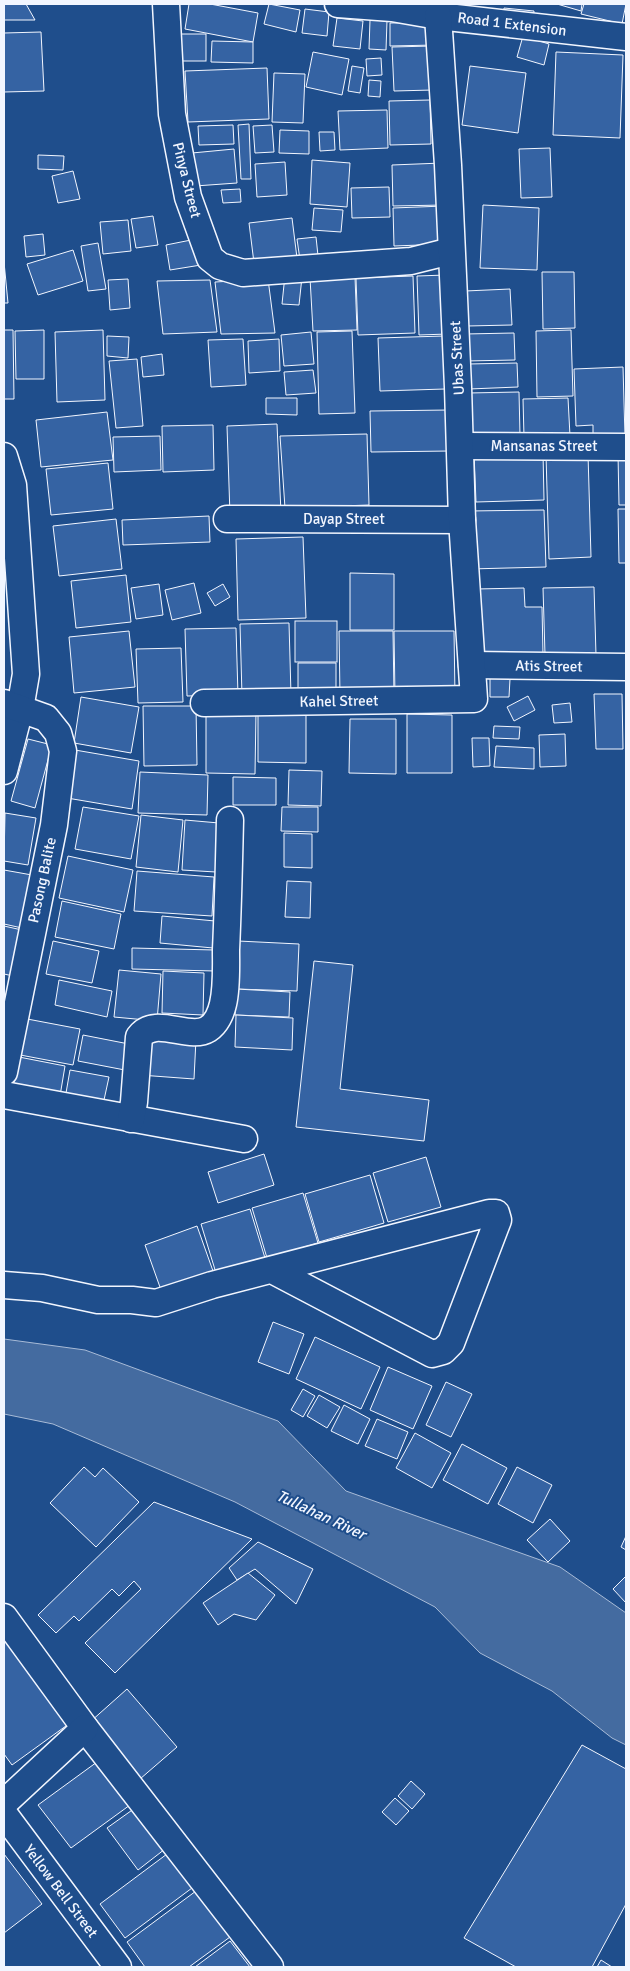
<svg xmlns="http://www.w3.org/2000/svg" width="630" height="1971" viewBox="0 0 630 1971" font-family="Signika,sans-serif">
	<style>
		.water { fill: #446ba0; stroke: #a8bbd7 }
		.building { fill: #3563a3; stroke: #f2f6ff }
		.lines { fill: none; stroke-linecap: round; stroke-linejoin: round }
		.minor-casing { stroke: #f2f6ff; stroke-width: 29 }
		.minor { stroke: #1f4e8c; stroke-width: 26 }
		.labels { text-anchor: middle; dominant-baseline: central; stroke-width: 4; stroke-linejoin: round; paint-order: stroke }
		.street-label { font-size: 15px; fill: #f2f6ff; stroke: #1f4e8c }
		.water-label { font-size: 16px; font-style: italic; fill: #f2f6ff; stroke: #1f4e8c }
	</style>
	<rect width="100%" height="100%" fill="#1f4e8c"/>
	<polygon class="water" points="4,1339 85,1350 278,1421 346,1491 560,1567 626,1613 626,1745 612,1738 552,1691 480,1653 435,1607 235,1502 53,1424 4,1414"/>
	<g class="building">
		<polygon points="4,4 26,4 35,20 4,20"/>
		<polygon points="189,4 210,4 258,13 253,42 185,29"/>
		<polygon points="269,4 300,10 296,32 264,24"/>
		<polygon points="557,4 582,4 581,11"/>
		<polygon points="584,4 626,4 622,24 581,14"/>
		<polygon points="504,8 534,11 533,26 503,22"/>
		<polygon points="305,9 329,12 327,36 302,33"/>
		<polygon points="337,18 363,21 360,49 333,46"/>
		<polygon points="370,20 387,21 386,50 369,49"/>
		<polygon points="434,22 435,45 390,46 390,23"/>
		<polygon points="41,32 44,91 4,92 4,33"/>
		<rect x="179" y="34" width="27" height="27"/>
		<polygon points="523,36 549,44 544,65 517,57"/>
		<polygon points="212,41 253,42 253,63 211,62"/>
		<polygon points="432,46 433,90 394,91 392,47"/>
		<polygon points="313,52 349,59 342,95 306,87"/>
		<polygon points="556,52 623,55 620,138 553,135"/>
		<polygon points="381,58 382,75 367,76 366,59"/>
		<polygon points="352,66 364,68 360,93 348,91"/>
		<polygon points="470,66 526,73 518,133 462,125"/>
		<polygon points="267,68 269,119 188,122 185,71"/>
		<polygon points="274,73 305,74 303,123 272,122"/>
		<polygon points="369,80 381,81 380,97 368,96"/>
		<polygon points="430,100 431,144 390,145 389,101"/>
		<polygon points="387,110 388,148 340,150 338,111"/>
		<polygon points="249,124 251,179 241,179 238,125"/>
		<polygon points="233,125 234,144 199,145 198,126"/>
		<polygon points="272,125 274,152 255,153 253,126"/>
		<polygon points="280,130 309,131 309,154 279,153"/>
		<polygon points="319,132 334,132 335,150 320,151"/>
		<polygon points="550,148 552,197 521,198 519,149"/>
		<polygon points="234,149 237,183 195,186 192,153"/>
		<polygon points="38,155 64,156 63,170 38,169"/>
		<polygon points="312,160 350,163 347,207 310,204"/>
		<polygon points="285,162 287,195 257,197 255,164"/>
		<polygon points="442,163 444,205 393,206 392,165"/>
		<polygon points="73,171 80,199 58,203 52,176"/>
		<polygon points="389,187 390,217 352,218 351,188"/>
		<polygon points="240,189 241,202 223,203 221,190"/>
		<polygon points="483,205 539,208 537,270 480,268"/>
		<polygon points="444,206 446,244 394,246 393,208"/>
		<polygon points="314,208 343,210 341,232 312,230"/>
		<polygon points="153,216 158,245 136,248 131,219"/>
		<polygon points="292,218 298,266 255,271 249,223"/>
		<polygon points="128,220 131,251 103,254 100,222"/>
		<polygon points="43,234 45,255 26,257 24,236"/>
		<polygon points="316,237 319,265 301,267 297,239"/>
		<polygon points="196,239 201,265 170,270 166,245"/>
		<polygon points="98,243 106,289 88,291 81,246"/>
		<polygon points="73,250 83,281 38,295 27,264"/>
		<polygon points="4,262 8,303 4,303"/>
		<polygon points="542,272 574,272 575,328 543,329"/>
		<polygon points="285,275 302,277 299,305 282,304"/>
		<polygon points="446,275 448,334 419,335 417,276"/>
		<polygon points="413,276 415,333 358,335 356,278"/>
		<polygon points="355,277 357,330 313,331 310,278"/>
		<polygon points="128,279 130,308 110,310 108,280"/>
		<polygon points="268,279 275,333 221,334 215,282"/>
		<polygon points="210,280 217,332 163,334 157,281"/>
		<polygon points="510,289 512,325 467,326 465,291"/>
		<polygon points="4,330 13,330 14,399 4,399"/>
		<polygon points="44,330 44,379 16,379 15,331"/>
		<polygon points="103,330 105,400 57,402 55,332"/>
		<polygon points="571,330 573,396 537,397 536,331"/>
		<polygon points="352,331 355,413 319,414 317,332"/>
		<polygon points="311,332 314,364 284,366 281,335"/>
		<polygon points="514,333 515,360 466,361 465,334"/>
		<polygon points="107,336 129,337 128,358 107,356"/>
		<polygon points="444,336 445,389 380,391 378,338"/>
		<polygon points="243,339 246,385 211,387 208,340"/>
		<polygon points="279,339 280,371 249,373 248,341"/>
		<polygon points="162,354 164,375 143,377 141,357"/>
		<polygon points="137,359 143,426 116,428 109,361"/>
		<polygon points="517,363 518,387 469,389 468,364"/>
		<polygon points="623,367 625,437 593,437 593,425 576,426 574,369"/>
		<polygon points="313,370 316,393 286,395 284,372"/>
		<polygon points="519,392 520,435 469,436 468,393"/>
		<polygon points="266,398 297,398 297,415 266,414"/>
		<polygon points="568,398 570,436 524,437 523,399"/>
		<polygon points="449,410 450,451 371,452 370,411"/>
		<polygon points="107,412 113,460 41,467 36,420"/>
		<polygon points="277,424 281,513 230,515 227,426"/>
		<polygon points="213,425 214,470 163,472 162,426"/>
		<polygon points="367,434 369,505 285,508 280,436"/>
		<polygon points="160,436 161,470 114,472 113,437"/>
		<polygon points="543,452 544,500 476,502 474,453"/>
		<polygon points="588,454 591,557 549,559 546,455"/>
		<polygon points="618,454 626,454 626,505 619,505"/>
		<polygon points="108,463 113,509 51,515 46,469"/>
		<polygon points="618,509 626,509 626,563 619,563"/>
		<polygon points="544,510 546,567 470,569 468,511"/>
		<polygon points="209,516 210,542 123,545 122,520"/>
		<polygon points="116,519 122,569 59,576 53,526"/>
		<polygon points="303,537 306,618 238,620 236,539"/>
		<polygon points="350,573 394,574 394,630 350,630"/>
		<polygon points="126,575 131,622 76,628 71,581"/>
		<polygon points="194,583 201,613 172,620 165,590"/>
		<polygon points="159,584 163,615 136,619 131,588"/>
		<polygon points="223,584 230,597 215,606 207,593"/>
		<polygon points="594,587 596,655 545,655 543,588"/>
		<polygon points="524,588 525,607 542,607 543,654 478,655 476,589"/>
		<rect x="295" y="621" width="42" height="41"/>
		<polygon points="289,623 291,695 242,696 240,624"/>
		<polygon points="236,628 238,695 187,696 185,629"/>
		<polygon points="129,631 135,687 74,693 69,637"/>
		<polygon points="339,631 393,631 394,696 340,696"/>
		<polygon points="394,631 454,631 455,696 395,697"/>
		<polygon points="181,648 183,702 138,703 136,649"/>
		<polygon points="298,663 336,663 336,694 298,695"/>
		<polygon points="490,678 510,679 509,697 490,697"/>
		<polygon points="594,694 622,694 623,749 596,749"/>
		<polygon points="528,696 535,710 514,721 507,707"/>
		<polygon points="81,697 139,707 131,753 74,743"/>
		<polygon points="570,703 572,722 554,723 552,705"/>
		<polygon points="143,706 196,706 197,765 144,766"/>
		<polygon points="258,709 306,710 306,763 258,762"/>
		<polygon points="206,711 256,712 255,774 206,773"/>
		<polygon points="407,714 452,715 452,773 407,773"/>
		<polygon points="350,719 396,719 396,774 349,773"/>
		<polygon points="494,726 520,727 519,739 493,738"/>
		<polygon points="565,734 566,766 540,767 539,735"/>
		<polygon points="472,738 489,738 490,766 473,767"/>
		<polygon points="28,739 52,745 35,808 11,801"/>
		<polygon points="496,746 534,748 534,769 494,767"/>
		<polygon points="75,750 139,761 132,809 67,798"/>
		<polygon points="289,770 322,771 321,806 288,805"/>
		<polygon points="140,772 208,775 207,815 138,813"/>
		<polygon points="233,777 276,778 276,805 233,805"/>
		<polygon points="83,807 139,816 131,859 75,849"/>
		<polygon points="282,807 318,807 318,832 281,831"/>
		<polygon points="5,813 36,818 28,865 4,861"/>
		<polygon points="141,815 183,820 178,872 136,867"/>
		<polygon points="185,820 219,823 216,872 182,870"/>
		<polygon points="284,833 312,834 312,868 284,867"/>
		<polygon points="68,856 133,870 124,912 59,898"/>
		<polygon points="4,870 32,875 22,928 4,924"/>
		<polygon points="137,871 214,877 212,916 134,911"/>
		<polygon points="287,881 311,882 310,918 285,917"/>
		<polygon points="62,901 121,914 114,949 55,937"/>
		<polygon points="162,916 215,921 213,948 160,943"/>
		<polygon points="4,926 22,930 13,976 4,974"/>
		<polygon points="53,941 99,951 92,983 46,974"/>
		<polygon points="238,941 299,944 297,991 236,989"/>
		<polygon points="132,948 215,950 215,971 132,969"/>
		<polygon points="314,961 353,965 340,1089 429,1100 424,1141 296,1127"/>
		<polygon points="119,970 161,974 157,1021 114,1017"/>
		<polygon points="163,971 204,973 203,1015 162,1013"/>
		<polygon points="59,980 112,991 107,1017 55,1005"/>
		<polygon points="236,989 290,992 289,1017 235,1015"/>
		<polygon points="236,1015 293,1018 292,1050 235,1047"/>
		<polygon points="22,1018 80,1029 73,1065 15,1054"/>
		<polygon points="143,1034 196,1039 194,1079 140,1075"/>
		<polygon points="83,1035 134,1045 130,1071 78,1061"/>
		<polygon points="19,1057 65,1066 60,1096 13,1087"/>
		<polygon points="70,1070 109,1077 104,1100 66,1093"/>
		<polygon points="264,1154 274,1185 218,1203 208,1172"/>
		<polygon points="426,1157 441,1207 388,1222 373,1173"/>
		<polygon points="370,1175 384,1223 319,1242 305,1194"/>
		<polygon points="303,1193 318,1243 267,1258 252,1208"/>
		<polygon points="250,1209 265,1258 216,1273 201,1224"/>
		<polygon points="197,1226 213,1271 161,1290 145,1245"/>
		<polygon points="273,1322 304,1334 289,1374 258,1362"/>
		<polygon points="315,1337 380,1367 361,1409 296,1379"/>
		<polygon points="388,1367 432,1386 413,1429 370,1410"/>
		<polygon points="446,1382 472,1394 451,1437 426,1425"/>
		<polygon points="303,1389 315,1396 303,1417 291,1410"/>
		<polygon points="319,1395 340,1407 327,1428 307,1416"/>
		<polygon points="344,1405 370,1419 358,1444 331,1431"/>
		<polygon points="377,1419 408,1432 397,1459 365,1446"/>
		<polygon points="415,1433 451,1453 432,1488 396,1468"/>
		<polygon points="462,1444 507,1468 488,1504 443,1480"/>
		<polygon points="84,1467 95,1477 103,1468 139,1502 96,1547 50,1503"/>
		<polygon points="517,1467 552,1485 533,1523 498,1504"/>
		<polygon points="154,1502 252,1539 115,1673 85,1643 141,1589 134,1581 119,1596 112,1589 79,1621 74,1616 56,1633 38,1615"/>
		<polygon points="550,1519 570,1541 548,1562 527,1540"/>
		<polygon points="626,1536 626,1550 621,1547"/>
		<polygon points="258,1542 313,1569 296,1604 255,1569 237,1580 229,1568"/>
		<polygon points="248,1573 275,1595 256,1620 234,1614 218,1625 203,1603"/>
		<polygon points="626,1576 626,1603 613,1589"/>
		<polygon points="4,1630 70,1723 12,1765 4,1754"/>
		<polygon points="127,1689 177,1747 140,1779 90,1722"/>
		<polygon points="582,1745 626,1769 626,1904 592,1967 516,1967 464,1938"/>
		<polygon points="97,1762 130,1805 71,1848 38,1805"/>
		<polygon points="411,1781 425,1794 412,1809 398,1796"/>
		<polygon points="395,1798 409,1811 396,1825 382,1812"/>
		<polygon points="135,1808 165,1849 138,1870 107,1828"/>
		<polygon points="4,1854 42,1904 4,1933"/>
		<polygon points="167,1854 192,1888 125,1938 100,1904"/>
		<polygon points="196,1891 230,1937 189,1967 145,1967 127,1942"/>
		<polygon points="230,1941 250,1967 195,1967"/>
		<polygon points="601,1960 612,1967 597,1967"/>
	</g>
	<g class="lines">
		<defs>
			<g id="minor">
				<polyline points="166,4 172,114 188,197 210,258 220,266 243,273 411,261 451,251"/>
				<polyline points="338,4 392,8 438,16 626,37"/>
				<polyline points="461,446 626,447"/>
				<polyline points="4,456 13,485 26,674 20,709 4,771"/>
				<polyline points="227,519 462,520"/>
				<polyline points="472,665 626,667"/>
				<polyline points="4,703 46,718 58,733 63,751 54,825 4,1072"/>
				<polyline points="204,703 474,699 462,520 458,387 448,165 438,16"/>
				<polyline points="4,1095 244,1139"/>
				<path d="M131 1119 134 1102 139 1037C155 1015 189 1041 208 1029 216 1024 221 1013 223 1004 227 987 226 967 226 950 228 907 229 864 230 820"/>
				<polyline points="4,1285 42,1288 98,1300 132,1300 156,1303 212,1285 489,1213 496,1213 498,1220 451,1343 443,1351 432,1354 272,1270"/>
				<polyline points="4,1617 85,1728 270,1967"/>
				<polyline points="4,1803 85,1728"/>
				<polyline points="4,1814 118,1967"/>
			</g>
		</defs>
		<use href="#minor" class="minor-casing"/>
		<use href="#minor" class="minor"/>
	</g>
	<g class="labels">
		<g class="street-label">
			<text transform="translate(512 24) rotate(7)">Road 1 Extension</text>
			<text transform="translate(187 180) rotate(76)">Pinya Street</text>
			<text transform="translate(457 358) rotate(-93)">Ubas Street</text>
			<text x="544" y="446">Mansanas Street</text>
			<text x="344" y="519">Dayap Street</text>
			<text transform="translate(549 666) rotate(1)">Atis Street</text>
			<text transform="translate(339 701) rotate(-1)">Kahel Street</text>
			<text transform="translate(42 880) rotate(-78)">Pasong Balite</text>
			<text transform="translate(61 1891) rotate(53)">Yellow Bell Street</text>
		</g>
		<g class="water-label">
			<text transform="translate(321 1515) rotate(25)">Tullahan River</text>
		</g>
	</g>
	<rect width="630" height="1971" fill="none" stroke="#f2f6ff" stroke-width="10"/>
</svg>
